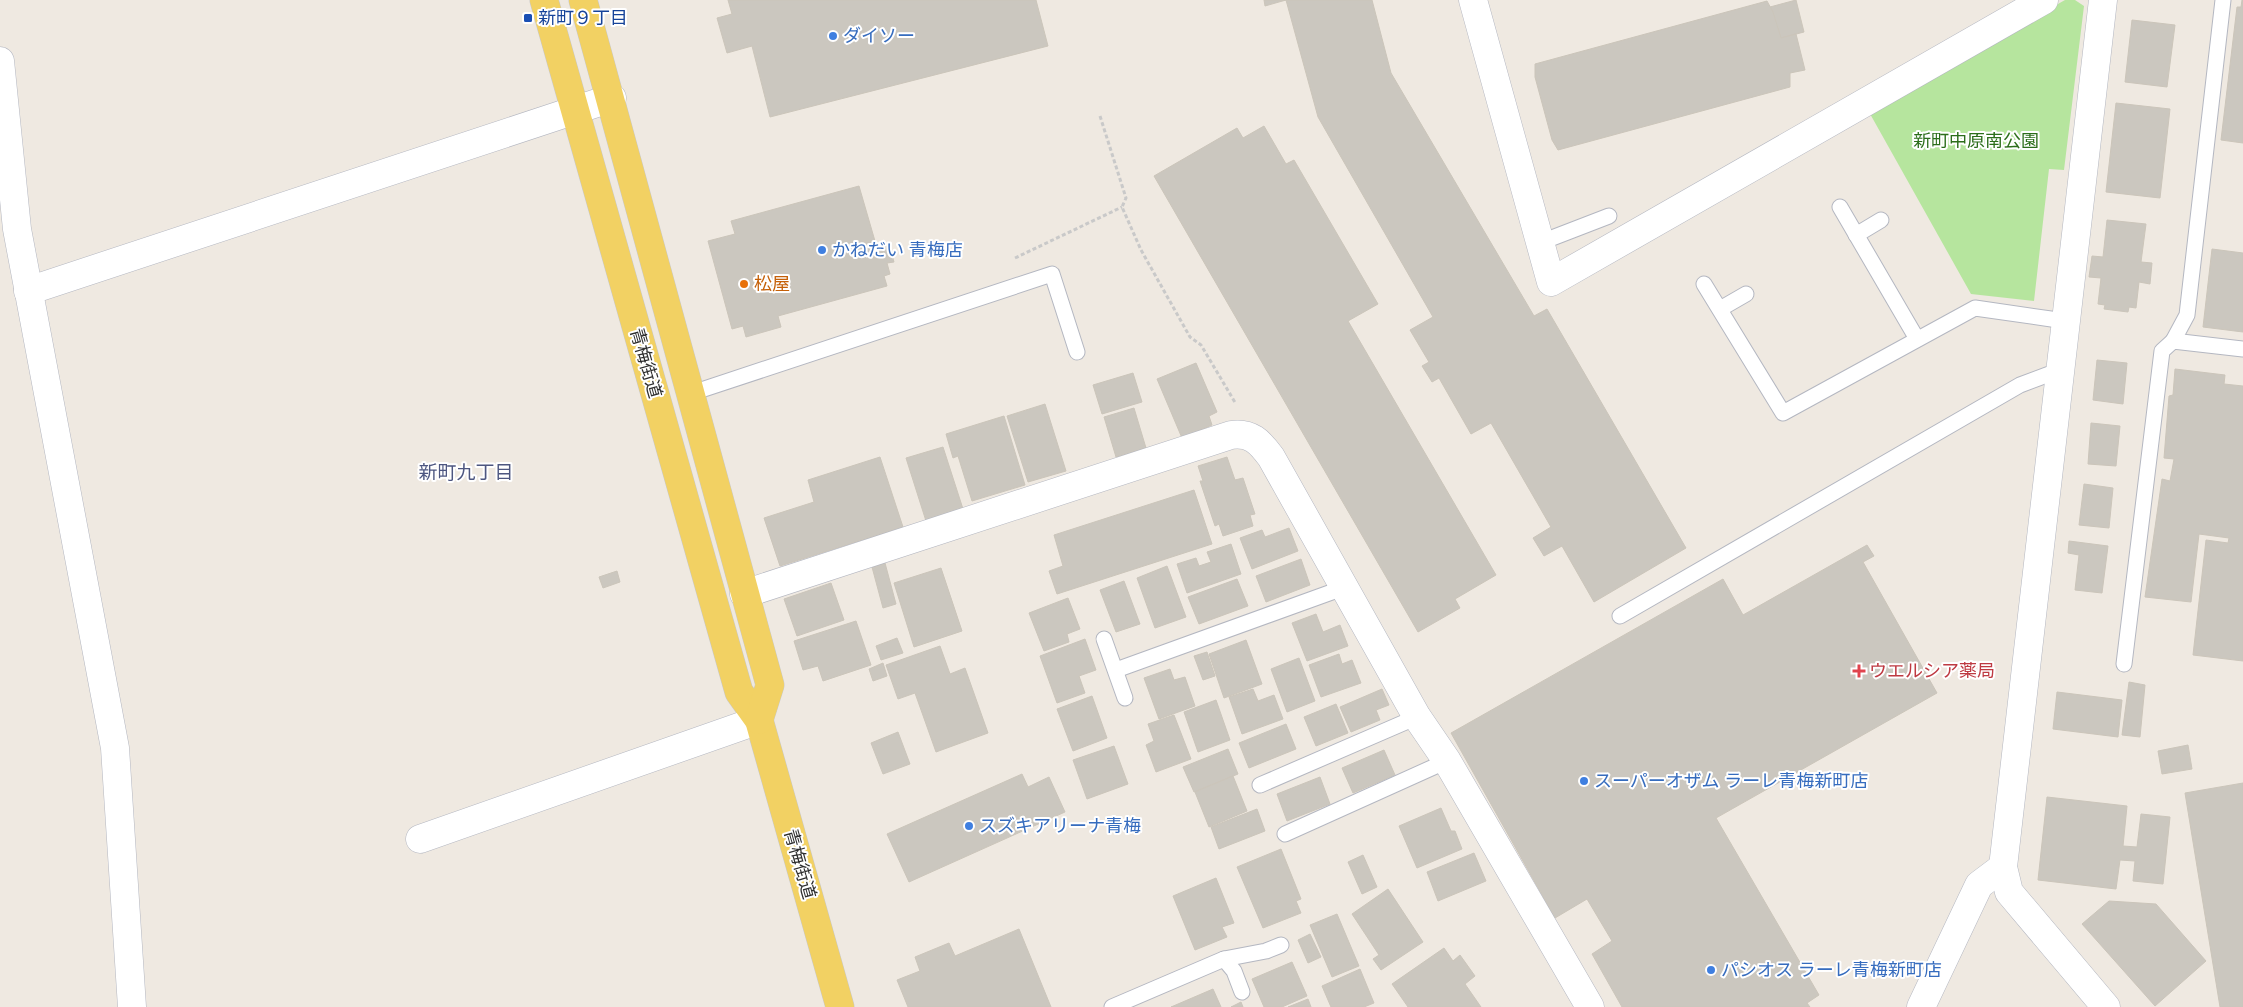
<svg xmlns="http://www.w3.org/2000/svg" width="2243" height="1007" viewBox="0 0 2243 1007" font-family="'Varela Round','Noto Sans JP',sans-serif">
	<style>
		.green { fill: #b6e59e }
		.building { fill: #cbc7bf; stroke: #cbc5ba }
		.lines { fill: none; stroke-linecap: round; stroke-linejoin: round }
		.lane-casing { stroke: #b4b7c1; stroke-width: 17 }
		.street-casing { stroke: #b4b7c1; stroke-width: 29 }
		.primary-casing { stroke: #c9c9c9; stroke-width: 29 }
		.path { stroke: #c9c9c9; stroke-width: 3; stroke-dasharray: 4 2.5; stroke-linecap: butt }
		.lane { stroke: #fff; stroke-width: 15 }
		.street { stroke: #fff; stroke-width: 28 }
		.primary { stroke: #f2d163; stroke-width: 28 }
		.transit-dot { fill: #1a4fb4; stroke: #fff; stroke-width: 2 }
		.shop-dot { fill: #3f7fe0; stroke: #fff; stroke-width: 2 }
		.food-dot { fill: #e8710a; stroke: #fff; stroke-width: 2 }
		.health-dot { fill: #e0444e; stroke: #fff; stroke-width: 2 }
		.labels { text-anchor: middle; dominant-baseline: central; stroke-width: 4; stroke-linejoin: round; paint-order: stroke }
		.transit-label { font-size: 18px; fill: #164399; stroke: #fff; text-anchor: start }
		.shop-label { font-size: 18px; fill: #366cbe; stroke: #fff; text-anchor: start }
		.park-label { font-size: 18px; fill: #2c6e1b; stroke: #fff }
		.food-label { font-size: 18px; fill: #c56008; stroke: #fff; text-anchor: start }
		.street-label { font-size: 18px; fill: #2e2e2e; stroke: #fff }
		.health-label { font-size: 18px; fill: #be3a42; stroke: #fff; text-anchor: start }
		.neighbourhood-label { font-size: 19px; fill: #4d5680; stroke: #fff }
	</style>
	<rect width="100%" height="100%" fill="#efe9e1"/>
	<polygon class="green" points="2065,0 2075,0 2084,6 2064,170 2049,169 2034,301 1971,294 1869,112"/>
	<g class="building">
		<polygon points="728,0 1036,0 1048,46 770,117 752,46 727,53 717,18 732,14"/>
		<polygon points="1264,0 1372,0 1391,73 1534,316 1547,309 1686,548 1594,602 1562,546 1544,556 1533,538 1551,527 1491,423 1471,434 1439,378 1432,382 1422,366 1429,362 1410,330 1433,317 1318,117 1286,0 1265,6"/>
		<polygon points="1796,0 1804,32 1781,38 1770,7"/>
		<polygon points="2242,0 2243,0 2243,143 2221,140 2237,7 2241,7"/>
		<polygon points="1767,1 1773,12 1781,38 1796,34 1805,70 1790,73 1790,87 1558,150 1552,140 1535,77 1535,64"/>
		<polygon points="2132,20 2175,25 2167,87 2125,82"/>
		<polygon points="2116,103 2170,109 2160,198 2106,192"/>
		<polygon points="1264,126 1286,164 1294,160 1378,304 1348,321 1496,575 1455,599 1460,608 1418,632 1154,176 1237,128 1243,138"/>
		<polygon points="859,186 877,248 889,245 894,262 887,263 890,274 884,276 887,286 778,316 781,327 746,337 743,326 732,329 708,241 735,234 731,221"/>
		<polygon points="2107,220 2146,224 2141,262 2152,263 2150,284 2139,282 2136,308 2129,307 2128,312 2104,309 2105,305 2098,304 2101,278 2089,277 2092,256 2103,257"/>
		<polygon points="2212,249 2243,253 2243,332 2203,327"/>
		<polygon points="2097,360 2127,363 2123,404 2093,400"/>
		<polygon points="1196,363 1217,412 1209,416 1212,425 1182,438 1157,379"/>
		<polygon points="2175,369 2225,375 2224,384 2243,386 2243,661 2193,655 2206,540 2228,543 2229,538 2199,534 2191,602 2145,597 2162,479 2170,481 2174,459 2164,458 2169,396 2173,395"/>
		<polygon points="1133,373 1142,402 1102,414 1093,385"/>
		<polygon points="1045,404 1066,471 1028,482 1007,416"/>
		<polygon points="1134,408 1146,448 1116,457 1104,417"/>
		<polygon points="1004,416 1025,485 972,501 958,456 953,458 946,434"/>
		<polygon points="2091,423 2120,426 2116,466 2088,464"/>
		<polygon points="943,447 963,509 926,521 906,458"/>
		<polygon points="880,457 903,527 780,566 764,518 814,502 808,480"/>
		<polygon points="1227,457 1235,480 1243,478 1255,514 1250,515 1253,526 1223,536 1219,524 1215,526 1200,481 1203,481 1198,466"/>
		<polygon points="2084,484 2113,488 2109,528 2079,525"/>
		<polygon points="1194,490 1212,544 1057,594 1049,571 1063,566 1054,535"/>
		<polygon points="1289,528 1298,551 1252,569 1240,538 1262,530 1265,537"/>
		<polygon points="2069,541 2108,546 2102,593 2075,590 2079,555 2068,553"/>
		<polygon points="1231,544 1241,574 1187,593 1177,564 1196,558 1199,566 1211,562 1207,552"/>
		<polygon points="1867,545 1874,556 1863,562 1937,693 1716,818 1819,995 1807,1003 1810,1007 1622,1007 1592,954 1612,941 1587,899 1555,918 1451,733 1723,579 1743,615"/>
		<polygon points="1301,559 1310,585 1266,602 1256,576"/>
		<polygon points="885,563 896,604 883,608 872,567"/>
		<polygon points="1167,566 1186,617 1155,628 1137,578"/>
		<polygon points="941,568 962,631 914,647 894,583"/>
		<polygon points="617,571 620,582 603,588 599,577"/>
		<polygon points="1237,579 1248,606 1199,624 1188,597"/>
		<polygon points="1124,581 1140,624 1116,632 1100,590"/>
		<polygon points="831,583 844,620 797,636 784,599"/>
		<polygon points="1068,598 1080,629 1067,634 1069,642 1044,651 1029,613"/>
		<polygon points="1316,614 1323,632 1340,625 1348,646 1307,661 1292,623"/>
		<polygon points="856,621 871,665 823,681 818,666 803,670 794,641"/>
		<polygon points="897,638 903,653 881,660 876,646"/>
		<polygon points="1085,639 1096,670 1079,676 1085,693 1057,703 1040,656"/>
		<polygon points="1246,640 1262,684 1224,698 1209,654"/>
		<polygon points="940,646 950,674 965,668 988,733 936,752 915,693 898,699 886,665"/>
		<polygon points="1207,652 1215,676 1203,680 1194,656"/>
		<polygon points="1339,654 1342,664 1352,660 1361,683 1321,697 1309,665"/>
		<polygon points="1299,658 1315,701 1287,712 1271,669"/>
		<polygon points="883,663 887,676 873,681 869,669"/>
		<polygon points="1170,669 1174,680 1185,677 1195,706 1159,719 1144,678"/>
		<polygon points="2129,682 2145,685 2140,737 2122,735"/>
		<polygon points="1253,689 1258,701 1274,695 1283,719 1242,734 1229,697"/>
		<polygon points="1382,689 1389,705 1376,710 1380,720 1351,732 1340,707"/>
		<polygon points="2057,692 2122,700 2118,737 2053,729"/>
		<polygon points="1092,696 1107,738 1073,751 1057,709"/>
		<polygon points="1216,700 1230,740 1198,752 1184,712"/>
		<polygon points="1336,704 1348,733 1316,746 1304,717"/>
		<polygon points="1174,715 1191,759 1156,772 1146,745 1154,741 1148,724"/>
		<polygon points="1286,724 1296,749 1249,768 1239,743"/>
		<polygon points="898,732 910,764 883,774 871,743"/>
		<polygon points="2188,745 2192,769 2162,774 2158,751"/>
		<polygon points="1114,746 1128,784 1087,799 1073,760"/>
		<polygon points="1228,749 1238,774 1194,792 1183,767"/>
		<polygon points="1384,750 1395,775 1353,793 1342,768"/>
		<polygon points="1022,774 1028,787 1049,777 1065,812 909,882 887,834"/>
		<polygon points="1233,776 1247,811 1209,827 1195,792"/>
		<polygon points="1320,777 1330,804 1287,821 1277,794"/>
		<polygon points="2243,783 2243,1007 2220,1007 2185,793"/>
		<polygon points="2047,797 2127,806 2123,846 2137,847 2141,814 2170,817 2163,884 2133,881 2135,861 2120,860 2116,889 2038,880"/>
		<polygon points="1441,808 1451,831 1455,831 1462,849 1417,868 1399,826"/>
		<polygon points="1257,809 1265,831 1219,849 1211,827"/>
		<polygon points="1281,849 1301,899 1296,901 1301,913 1263,928 1237,867"/>
		<polygon points="1474,853 1486,881 1438,901 1427,872"/>
		<polygon points="1363,855 1377,887 1362,894 1348,862"/>
		<polygon points="1216,878 1234,923 1222,927 1227,937 1195,950 1173,896"/>
		<polygon points="1388,889 1423,942 1381,970 1373,959 1379,955 1352,914"/>
		<polygon points="2109,901 2156,904 2206,961 2155,1006 2082,924"/>
		<polygon points="1337,914 1359,966 1332,977 1310,925"/>
		<polygon points="1019,929 1051,1007 908,1007 897,980 920,971 915,957 949,943 955,956"/>
		<polygon points="1310,934 1321,957 1308,963 1298,940"/>
		<polygon points="1444,948 1453,961 1460,955 1475,976 1465,984 1481,1007 1408,1007 1392,984"/>
		<polygon points="1292,962 1307,996 1282,1007 1264,1007 1252,979"/>
		<polygon points="1360,969 1374,1003 1364,1007 1331,1007 1322,986"/>
		<polygon points="1213,989 1221,1007 1171,1007"/>
		<polygon points="1308,999 1311,1007 1288,1007"/>
		<polygon points="1241,1002 1243,1007 1231,1007"/>
	</g>
	<g class="lines">
		<defs>
			<g id="lane">
				<polyline points="1840,207 1917,339"/>
				<polyline points="1856,235 1881,220"/>
				<polyline points="1539,243 1609,216"/>
				<polyline points="1704,284 1783,413 1975,308 2065,321"/>
				<polyline points="1720,309 1746,294"/>
				<polyline points="2173,341 2187,315 2223,0"/>
				<polyline points="692,393 1052,274 1077,352"/>
				<polyline points="1620,616 2020,385 2060,370"/>
				<polyline points="1104,639 1125,698"/>
				<polyline points="2124,664 2162,351 2173,341 2243,349"/>
				<polyline points="1116,670 1343,588"/>
				<polyline points="1260,785 1417,717"/>
				<polyline points="1285,834 1447,761"/>
				<polyline points="1224,959 1234,971 1242,992"/>
				<polyline points="1112,1007 1224,959 1266,951 1281,945"/>
			</g>
			<g id="street">
				<polyline points="1473,0 1551,282 2044,0"/>
				<polyline points="2103,0 2003,867 2009,892 2106,1007"/>
				<polyline points="0,61 17,229 115,748 132,1007"/>
				<polyline points="28,291 612,98"/>
				<path d="M744 594 1231 435C1251 432 1260 442 1271 457L1417 717 1447 761 1590 1007"/>
				<polyline points="420,839 759,720"/>
				<polyline points="1921,1007 1979,885 2003,867"/>
			</g>
			<g id="primary">
				<polyline points="544,0 739,692 759,720 840,1007"/>
				<polyline points="583,0 770,685 759,720"/>
			</g>
		</defs>
		<use href="#lane" class="lane-casing"/>
		<use href="#street" class="street-casing"/>
		<use href="#primary" class="primary-casing"/>
		<g class="path">
			<polyline points="1100,116 1126,198 1122,207 1141,250 1190,337 1201,345 1236,404"/>
			<polyline points="1015,258 1122,207"/>
		</g>
		<use href="#lane" class="lane"/>
		<use href="#street" class="street"/>
		<use href="#primary" class="primary"/>
	</g>
	<rect class="transit-dot" x="523" y="13" width="10" height="10" rx="2.5"/>
	<g class="shop-dot">
		<circle cx="833" cy="36" r="5"/>
		<circle cx="822" cy="250" r="5"/>
		<circle cx="1584" cy="781" r="5"/>
		<circle cx="969" cy="826" r="5"/>
		<circle cx="1711" cy="970" r="5"/>
	</g>
	<circle class="food-dot" cx="744" cy="284" r="5"/>
	<path class="health-dot" d="M1856.5 663.5h5v5h5v5h-5v5h-5v-5h-5v-5h5z"/>
	<g class="labels">
		<g class="transit-label">
			<text x="538" y="18">新町９丁目</text>
		</g>
		<g class="shop-label">
			<text x="843" y="36">ダイソー</text>
			<text x="832" y="250">かねだい 青梅店</text>
			<text x="1594" y="781">スーパーオザム ラーレ青梅新町店</text>
			<text x="979" y="826">スズキアリーナ青梅</text>
			<text x="1721" y="970">パシオス ラーレ青梅新町店</text>
		</g>
		<g class="park-label">
			<text x="1976" y="141">新町中原南公園</text>
		</g>
		<g class="food-label">
			<text x="754" y="284">松屋</text>
		</g>
		<g class="street-label">
			<text transform="translate(646 363) rotate(74)">青梅街道</text>
			<text transform="translate(800 864) rotate(74)">青梅街道</text>
		</g>
		<g class="health-label">
			<text x="1869" y="671">ウエルシア薬局</text>
		</g>
		<g class="neighbourhood-label">
			<text x="466" y="473">新町九丁目</text>
		</g>
	</g>
</svg>
